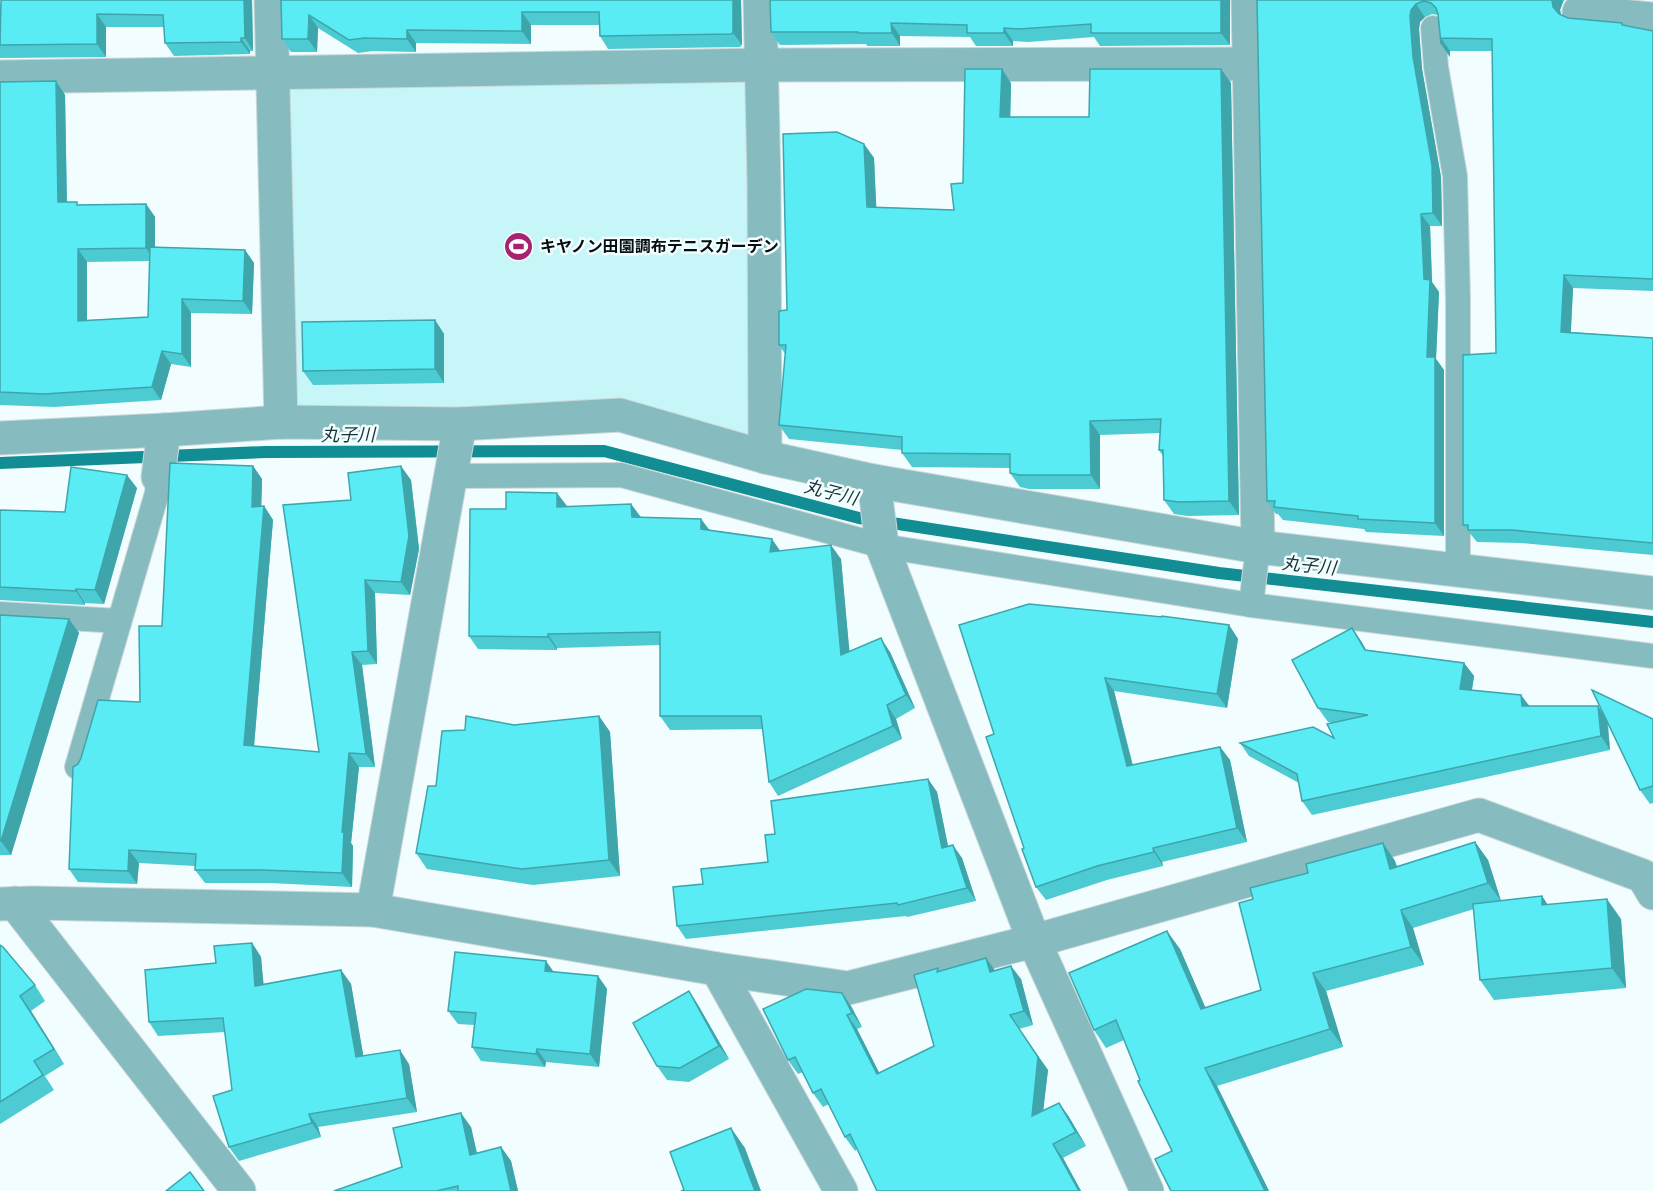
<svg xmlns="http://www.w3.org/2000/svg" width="1653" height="1191" viewBox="0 0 1653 1191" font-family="'Titillium Web','Noto Sans JP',sans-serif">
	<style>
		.garden { fill: #c7f6f9 }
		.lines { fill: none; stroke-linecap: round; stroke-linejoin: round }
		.stream { stroke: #128d93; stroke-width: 12 }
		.lane-casing { stroke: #ccd7d8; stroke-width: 26 }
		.street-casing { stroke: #ccd7d8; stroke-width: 35 }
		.lane { stroke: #86bcbf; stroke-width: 24 }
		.street { stroke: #86bcbf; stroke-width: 33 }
		.wall { fill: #4dcbd2; fill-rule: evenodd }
		.shaded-wall { fill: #3ea5ab }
		.building { fill: #59ecf4; stroke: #3ea5ab; stroke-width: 1.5 }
		.labels { text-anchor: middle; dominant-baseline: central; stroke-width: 5; stroke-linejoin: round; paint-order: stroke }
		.poi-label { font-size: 16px; font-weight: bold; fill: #070e0f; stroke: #f1fdfe; text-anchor: start }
		.water-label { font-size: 18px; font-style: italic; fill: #183132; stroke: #f1fdfe }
	</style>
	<rect width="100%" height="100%" fill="#f1fdfe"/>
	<polygon class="garden" points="756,76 760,447 615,405 289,416 272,87"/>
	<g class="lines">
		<polyline class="stream" points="0,463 265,452 604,451 859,518 1219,573 1653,622"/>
		<defs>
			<g id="lane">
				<polyline points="1433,28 1436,67 1455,176 1458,300 1458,570"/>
				<polyline points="450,476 621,475 882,546 1251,605 1653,656"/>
				<polyline points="1251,605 1258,547"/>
				<polyline points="0,614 119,621"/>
				<polyline points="77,767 157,493 158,477"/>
			</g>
			<g id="street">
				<polyline points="271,0 281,422"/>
				<polyline points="760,0 764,183 765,457"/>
				<polyline points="1248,0 1258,547"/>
				<polyline points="1579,12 1653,19"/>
				<polyline points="0,77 762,65 1248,64"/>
				<polyline points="0,438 164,430 281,422 460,424 620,415 765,457 874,481 1258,547 1653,593"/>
				<polyline points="158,477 164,430"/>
				<polyline points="874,481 882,546 1034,941 1147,1191"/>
				<polyline points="15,903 239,1191"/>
				<polyline points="0,904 33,903 373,910 717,969 848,988 1034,941 1479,815 1643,876 1653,893"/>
				<polyline points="373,910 460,424"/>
				<polyline points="717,969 841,1191"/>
			</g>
		</defs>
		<use href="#lane" class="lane-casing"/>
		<use href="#street" class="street-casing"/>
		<use href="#lane" class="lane"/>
		<use href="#street" class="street"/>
	</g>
	<g class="wall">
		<polygon points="252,0 253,51 250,51 250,54 174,56 165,43 164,27 106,27 106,57 0,58 0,4"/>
		<polygon points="281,0 741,0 742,45 740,47 608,49 600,36 599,25 531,25 531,44 416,43 416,52 373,51 358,53 318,28 317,52 291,52 282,39"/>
		<polygon points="770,0 1230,0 1230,45 1100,46 1094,37 1028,42 1013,41 1013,46 976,46 970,37 900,36 900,46 867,46 866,44 780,45 771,32"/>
		<polygon points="1257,0 1565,0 1563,2 1560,10 1561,15 1568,18 1623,25 1653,31 1653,291 1573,288 1571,332 1653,338 1653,555 1520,543 1477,542 1463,525 1496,353 1492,51 1450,51 1450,57 1441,44 1438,15 1432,14 1425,17 1420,22 1419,29 1422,69 1441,177 1442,226 1430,226 1432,282 1439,292 1436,359 1444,370 1444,536 1366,532 1364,529 1283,520 1278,514 1276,514 1267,501"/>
		<polygon points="1221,69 1231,83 1239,515 1188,516 1174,514 1164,500 1163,456 1159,450 1160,433 1100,435 1100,489 1029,489 1020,487 1010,473 1010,468 912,467 902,453 902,450 789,439 779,425 786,355 779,345 787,310 864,144 874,158 876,207 954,210 963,183 1011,83 1010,117 1089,117"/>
		<path d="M56 81 65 95 67 202 79 205 146 204 155 217V247L245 250 254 263 252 314 191 313V367L171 364 161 400 54 407 0 405V82ZM150 261 148 317 87 320V262Z"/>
		<polygon points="435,320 444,334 444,383 313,385 303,371"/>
		<polygon points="253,466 262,479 261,506 264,506 273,520 254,746 319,752 351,500 411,480 419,549 410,595 375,593 377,664 362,665 375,767 359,767 351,843 353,846 352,887 270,883 205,883 195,870 195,866 139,863 137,884 78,882 69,869 78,764 140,702 162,626"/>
		<polygon points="137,488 104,604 85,603 85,605 0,600 0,510 65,512"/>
		<polygon points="631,504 641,517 701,519 709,530 780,551 841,559 849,651 890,652 915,708 896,719 902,739 778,796 769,782 763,729 670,730 660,716 660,645 557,648 557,650 478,649 469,636 506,509"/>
		<polygon points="0,615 69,619 79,633 11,855 0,855"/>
		<polygon points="959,625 1229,625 1238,639 1227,708 1114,691 1133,765 1220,747 1230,760 1247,842 1162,862 1163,866 1107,880 1046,900 1036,887 1024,848 994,734"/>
		<polygon points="1361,641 1366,650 1464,663 1474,676 1472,690 1529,706 1598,706 1605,717 1653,719 1653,803 1650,804 1640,790 1608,722 1610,750 1312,815 1302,801 1299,783 1249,756 1240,743 1334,738 1333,723 1328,722 1318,708"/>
		<polygon points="599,716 610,732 620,876 533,885 427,869 416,853 436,786 465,730"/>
		<polygon points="928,779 937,792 948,846 962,858 976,901 907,917 906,916 686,939 677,926 703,884 768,862 775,834"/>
		<polygon points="1475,842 1488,860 1501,901 1542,896 1547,904 1621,919 1626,988 1494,1000 1480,980 1474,909 1413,928 1424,965 1326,991 1343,1047 1217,1086 1269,1191 1171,1191 1172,1151 1124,1040 1106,1048 1094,1030 1180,949 1205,1008 1261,990 1253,899 1308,873 1383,843 1395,861 1397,866"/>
		<polygon points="252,943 261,957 263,984 341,970 351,984 363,1056 409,1064 417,1112 318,1127 321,1137 239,1161 229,1147 232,1090 225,1032 158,1036 149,1022 216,963"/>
		<polygon points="0,945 35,985 45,1001 31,1011 64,1064 45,1076 54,1090 0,1124"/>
		<polygon points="986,958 995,971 1021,979 1033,1025 1019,1029 1048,1070 1043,1110 1059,1103 1069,1117 1086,1146 1063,1158 1081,1191 877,1191 857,1149 855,1151 845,1137 829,1104 823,1107 813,1093 803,1072 798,1074 788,1060 842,993 851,1006 862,1027 857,1029 879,1073 934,1046 938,968 940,971"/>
		<polygon points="553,972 598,976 607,989 599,1067 546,1062 545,1067 481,1061 472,1047 474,1025 458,1024 448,1011"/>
		<polygon points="689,991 698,1005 729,1059 689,1082 667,1080 657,1066"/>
		<polygon points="471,1127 477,1153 501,1147 511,1161 518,1191 334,1191 402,1167"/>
	</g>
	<g class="shaded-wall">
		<polygon points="244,0 252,0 253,51 245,38"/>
		<polygon points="733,0 741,0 742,45 733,33"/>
		<polygon points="1221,0 1230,0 1230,45 1221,33"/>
		<polygon points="1552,0 1562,0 1563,2 1560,10 1562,19 1553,7"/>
		<polygon points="1416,4 1425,17 1420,22 1419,29 1422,69 1441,177 1442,226 1433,213 1413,57 1410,16 1411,10"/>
		<polygon points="522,12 531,25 531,44 522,31"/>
		<polygon points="97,14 106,27 106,57 97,44"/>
		<polygon points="309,15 318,28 317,52 308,39"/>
		<polygon points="891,23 900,36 900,46 892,33"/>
		<polygon points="1004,28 1013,41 1013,46 1004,33"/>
		<polygon points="407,30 416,43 416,52 407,39"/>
		<polygon points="241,38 250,51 250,54 241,42"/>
		<polygon points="1441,38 1450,51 1450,57 1441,44"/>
		<polygon points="1002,69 1011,83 1010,131 1000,117"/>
		<polygon points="1221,69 1231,83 1239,515 1229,501"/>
		<polygon points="56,81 65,95 67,215 58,202"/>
		<polygon points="864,144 874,158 877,221 867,207"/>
		<polygon points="146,204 155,217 155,261 146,248"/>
		<polygon points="1421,214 1430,226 1432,282 1439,292 1436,359 1444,370 1444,536 1435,523"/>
		<polygon points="78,249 87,262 87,334 78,321"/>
		<polygon points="245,250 254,263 252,314 243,301"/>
		<polygon points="1564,275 1573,288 1570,344 1561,332"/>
		<polygon points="182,299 191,313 191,367 182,354"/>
		<polygon points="435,320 444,334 444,383 435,369"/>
		<polygon points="162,351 171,364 161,400 152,387"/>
		<polygon points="1090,421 1100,435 1100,489 1091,475"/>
		<polygon points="253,466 262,479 261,520 252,507"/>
		<polygon points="401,466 411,480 419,549 410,595 401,582"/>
		<polygon points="127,475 137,488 104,604 95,590"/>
		<polygon points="557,493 567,506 557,507"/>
		<polygon points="631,504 641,518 632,517"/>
		<polygon points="264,506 273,520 253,758 244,745"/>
		<polygon points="701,519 711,532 701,529"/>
		<polygon points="772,539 781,552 770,552"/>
		<polygon points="831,545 841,559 851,668 841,655"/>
		<polygon points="365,580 375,593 377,664 368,651"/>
		<polygon points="76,589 85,603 85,605 76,591"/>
		<polygon points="69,619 79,633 11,855 1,841"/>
		<polygon points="1229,625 1238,639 1227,708 1217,694"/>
		<polygon points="1352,628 1361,641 1374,664 1365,650"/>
		<polygon points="548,634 557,648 557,650 548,637"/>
		<polygon points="881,638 890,652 915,708 906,695"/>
		<polygon points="352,652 362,665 375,767 366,754"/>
		<polygon points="1464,663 1474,676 1470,702 1460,689"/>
		<polygon points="1105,678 1114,691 1136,780 1127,766"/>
		<polygon points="1521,695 1531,708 1522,706"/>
		<polygon points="887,705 896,719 902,739 893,726"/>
		<polygon points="1598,706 1607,720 1610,750 1601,736"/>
		<polygon points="599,716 610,732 620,876 609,860"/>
		<polygon points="1220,747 1230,760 1247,842 1237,828"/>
		<polygon points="349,753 359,767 351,843 353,846 352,887 342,873 342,832"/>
		<polygon points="928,779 937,792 951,861 942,848"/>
		<polygon points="1475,842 1488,860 1501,901 1488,883"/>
		<polygon points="1383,843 1395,861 1402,887 1390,869"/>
		<polygon points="953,845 962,858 976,901 967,888"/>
		<polygon points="1153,848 1162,862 1163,866 1154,852"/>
		<polygon points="129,850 139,863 137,884 128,871"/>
		<polygon points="1542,896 1555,916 1542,905"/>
		<polygon points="1607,899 1621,919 1626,988 1612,968"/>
		<polygon points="1401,910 1413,928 1424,965 1411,947"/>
		<polygon points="1167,931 1180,949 1214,1027 1201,1009"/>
		<polygon points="252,943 261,957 265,999 255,986"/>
		<polygon points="986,958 996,972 990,972"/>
		<polygon points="546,961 556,975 545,971"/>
		<polygon points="1011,966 1021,979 1033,1025 1024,1011"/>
		<polygon points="341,970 351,984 366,1071 356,1057"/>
		<polygon points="1313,973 1326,991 1343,1047 1330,1029"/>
		<polygon points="598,976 607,989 599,1067 590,1054"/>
		<polygon points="689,991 698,1005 729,1059 719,1046"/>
		<polygon points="842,993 851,1006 862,1027 852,1013"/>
		<polygon points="20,996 31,1011 64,1064 54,1049"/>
		<polygon points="847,1015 857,1029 887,1088 877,1074"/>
		<polygon points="1019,1029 1048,1070 1041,1130 1032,1116"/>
		<polygon points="537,1049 546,1062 545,1067 536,1054"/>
		<polygon points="400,1050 409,1064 417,1112 407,1098"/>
		<polygon points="1205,1068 1217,1086 1269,1191 1265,1191"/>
		<polygon points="1059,1103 1069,1117 1086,1146 1076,1132"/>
		<polygon points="461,1113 471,1127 480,1168 470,1155"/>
		<polygon points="309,1114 318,1127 321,1137 312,1123"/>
		<polygon points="731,1128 745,1148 761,1191 755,1191"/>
		<polygon points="1053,1144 1063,1158 1081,1191 1079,1191"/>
		<polygon points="501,1147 511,1161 518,1191 511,1191"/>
	</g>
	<g class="building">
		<polygon points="1,0 244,0 245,38 241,38 241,42 165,43 163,15 97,14 97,44 0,45"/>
		<polygon points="281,0 733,0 733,33 731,34 600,36 599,12 522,12 522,31 407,30 407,39 364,38 349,40 309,15 308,39 282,39"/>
		<polygon points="770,0 1221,0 1221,33 1091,33 1091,24 1019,29 1004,28 1004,33 967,33 967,25 891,23 892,33 858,33 858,32 771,32"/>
		<polygon points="1257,0 1552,0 1553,7 1559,14 1568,18 1622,23 1622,25 1653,31 1653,279 1564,275 1561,332 1653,338 1653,543 1511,530 1468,530 1468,525 1463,525 1463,355 1496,353 1492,39 1441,38 1441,44 1438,14 1436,8 1431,3 1424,1 1416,4 1411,10 1410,16 1413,57 1432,165 1433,213 1421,214 1424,279 1430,280 1427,357 1435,357 1435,523 1358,519 1358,516 1274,507 1275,501 1267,501"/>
		<polygon points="965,69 1002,69 1000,117 1089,117 1090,69 1221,69 1229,501 1179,502 1164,500 1163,450 1159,450 1161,419 1090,421 1091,475 1019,475 1010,473 1010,454 902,453 902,437 779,425 786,345 779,345 779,311 787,310 783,134 837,132 864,144 867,207 954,210 951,184 963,183"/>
		<polygon points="56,81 58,202 77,202 77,205 146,204 146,248 78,249 78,321 148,317 150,247 245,250 243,301 182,299 182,354 162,351 152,387 44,394 0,392 0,82"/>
		<polygon points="435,320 435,369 303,371 302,322"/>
		<polygon points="170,463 253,466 252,507 264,506 244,745 319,752 283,505 351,500 348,473 401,466 409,536 401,582 365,580 368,651 352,652 366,754 349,753 342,832 344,832 342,873 261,870 195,870 196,854 129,850 128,871 69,869 73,767 78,764 81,758 98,700 140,702 139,626 162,626"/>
		<polygon points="71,467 127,475 95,590 76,589 76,591 0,587 0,510 65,512"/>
		<polygon points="506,492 557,493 557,507 631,504 632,517 701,519 701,529 772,539 770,552 831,545 841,655 881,638 906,695 887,705 893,726 769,782 761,716 660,716 660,632 548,634 548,637 469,636 470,509 506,509"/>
		<polygon points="1029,604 1162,617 1162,616 1229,625 1217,694 1105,678 1127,766 1220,747 1237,828 1153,848 1154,852 1097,866 1036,887 1022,849 1024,848 986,737 994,734 959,625"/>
		<polygon points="0,615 69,619 1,841 0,841"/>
		<polygon points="1352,628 1365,650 1464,663 1460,689 1521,695 1522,706 1598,706 1601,736 1302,801 1297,774 1240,743 1313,727 1334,738 1327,724 1368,715 1318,708 1292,660"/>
		<polygon points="1592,690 1653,719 1653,786 1640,790"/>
		<polygon points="466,716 514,725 599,716 609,860 522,869 416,853 428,786 436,786 442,731 465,730"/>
		<polygon points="928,779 942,848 953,845 967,888 898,905 897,903 677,926 673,887 703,884 701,869 768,862 765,835 775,834 771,801"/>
		<polygon points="1475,842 1488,883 1401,910 1411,947 1313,973 1330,1029 1205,1068 1265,1191 1171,1191 1155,1159 1172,1151 1138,1081 1140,1080 1116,1020 1094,1030 1069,973 1167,931 1201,1009 1261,990 1239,903 1253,899 1250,888 1308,873 1306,864 1383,843 1390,869"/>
		<polygon points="1542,896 1542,905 1607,899 1612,968 1480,980 1473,904"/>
		<polygon points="252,943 255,986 341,970 356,1057 400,1050 407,1098 309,1114 312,1123 229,1147 213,1096 232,1090 223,1018 149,1022 145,970 216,963 214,946"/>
		<polygon points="0,945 3,947 35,985 20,996 54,1049 34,1061 43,1075 0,1102"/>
		<polygon points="455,952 546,961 545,971 598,976 590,1054 537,1049 536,1054 472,1047 476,1013 448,1011"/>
		<polygon points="986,958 990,972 1011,966 1024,1011 1010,1015 1038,1057 1032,1116 1059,1103 1076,1132 1053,1144 1079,1191 877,1191 850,1134 845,1137 821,1089 813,1093 795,1057 788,1060 763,1009 806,989 842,993 852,1013 847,1015 877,1074 934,1046 914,975 938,968 937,972"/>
		<polygon points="689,991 719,1046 680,1068 657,1066 633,1023"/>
		<polygon points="461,1113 470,1155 501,1147 511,1191 458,1191 458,1186 436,1191 334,1191 402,1167 393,1128"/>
		<polygon points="731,1128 755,1191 681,1191 684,1190 670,1152"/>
		<polygon points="190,1172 204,1191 166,1191"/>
	</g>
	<defs>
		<symbol id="stadium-disc" viewBox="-11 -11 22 22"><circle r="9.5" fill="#a7236f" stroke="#f1fdfe"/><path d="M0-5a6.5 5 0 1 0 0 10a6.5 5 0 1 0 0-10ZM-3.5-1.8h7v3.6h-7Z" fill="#fff"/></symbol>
	</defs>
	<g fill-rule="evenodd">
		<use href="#stadium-disc" x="502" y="230" width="33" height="33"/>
	</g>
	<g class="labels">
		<g class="poi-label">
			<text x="540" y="246">キヤノン田園調布テニスガーデン</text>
		</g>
		<g class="water-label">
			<text x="348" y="434">丸子川</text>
			<text transform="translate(831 492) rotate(14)">丸子川</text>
			<text transform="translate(1309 565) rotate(6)">丸子川</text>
		</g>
	</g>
</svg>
